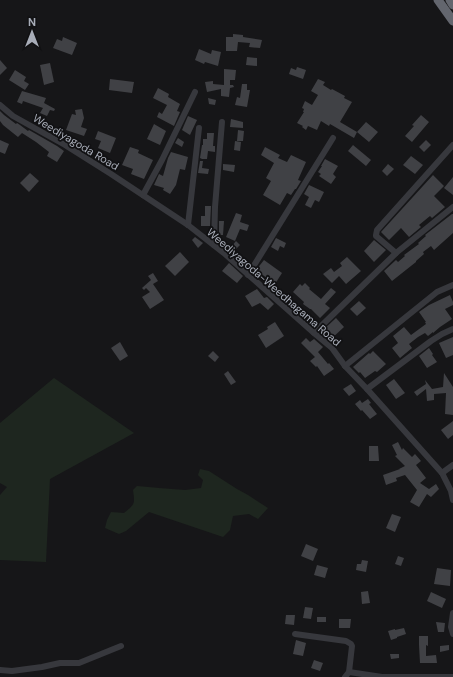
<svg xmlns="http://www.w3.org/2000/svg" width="453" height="677" viewBox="0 0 453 677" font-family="'DM Sans',sans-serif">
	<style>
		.green { fill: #1e261f }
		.building { fill: #404145 }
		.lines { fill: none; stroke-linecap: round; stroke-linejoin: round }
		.minor { stroke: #37383d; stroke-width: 6 }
		.highway { stroke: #63666e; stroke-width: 9 }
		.labels { text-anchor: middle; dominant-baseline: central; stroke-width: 3.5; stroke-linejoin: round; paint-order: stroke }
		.street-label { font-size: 11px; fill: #a8adb8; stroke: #111113 }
	</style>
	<rect width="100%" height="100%" fill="#161618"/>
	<g class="green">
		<polygon points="54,378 134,433 50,479 46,562 0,560 0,495 7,487 0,483 0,423"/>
		<path d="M200 469 209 471 237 489 248 495 268 508 258 519 249 514 233 516 230 530 223 537 149 512 126 531 119 534 105 528 107 520 111 512 124 513C135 504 135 504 133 490L137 486 159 488 185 490 201 488 203 480 198 475Z"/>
	</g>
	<g class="building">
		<polygon points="233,34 243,35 243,37 262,40 260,48 249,47 250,43 238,42 237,51 226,51 226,37 233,37"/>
		<polygon points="63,37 77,43 72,55 53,48 57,39 62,41"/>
		<polygon points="199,49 211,54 212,50 221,52 218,66 205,62 204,64 195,60"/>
		<polygon points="247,57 257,58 257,66 246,65"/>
		<polygon points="0,60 7,68 0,75"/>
		<polygon points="50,63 54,82 44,85 40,65"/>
		<polygon points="297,67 306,70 303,79 289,74 291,68 296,70"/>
		<polygon points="224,69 236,70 235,80 230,80 230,85 233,85 234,87 230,88 229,97 221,96 221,89 207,92 205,82 213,81 213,84 224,85"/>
		<polygon points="15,70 26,77 24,81 29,84 25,90 9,80"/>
		<polygon points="110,79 134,82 132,93 109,90"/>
		<polygon points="318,79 325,82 323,85 331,90 332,89 345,96 344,98 352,102 340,122 357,132 366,122 378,132 369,142 357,132 354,138 330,124 329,126 321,121 317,130 308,126 306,130 302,127 303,126 297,123 304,112 303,112 304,109 302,108 305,101 312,105 318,95 311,91"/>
		<polygon points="242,84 247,84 247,90 250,90 247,107 235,105 237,97 240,98"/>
		<polygon points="158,88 169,94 168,97 180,104 177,111 180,112 174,126 157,117 159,112 162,114 167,105 153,98"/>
		<polygon points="22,91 46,98 44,103 55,109 54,111 50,110 47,116 40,113 43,108 23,101 22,104 17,102"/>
		<polygon points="208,98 216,100 215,105 209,104"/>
		<polygon points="82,109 84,118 81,127 87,129 84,136 66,130 72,114 76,115 75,110"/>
		<polygon points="0,111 4,115 16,124 17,123 20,125 28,131 29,130 57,146 64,151 57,162 47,156 49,152 36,142 22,133 18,137 3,125 0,121"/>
		<polygon points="421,115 429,122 412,142 405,136 414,126 412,125"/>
		<polygon points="188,116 197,120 190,135 182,130"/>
		<polygon points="231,119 243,122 243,128 230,127"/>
		<polygon points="154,124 166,131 160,145 147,139"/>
		<polygon points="238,130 244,131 243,141 237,141"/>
		<polygon points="98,131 116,138 110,153 98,148 101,141 95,139"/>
		<polygon points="207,133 214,133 213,146 215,146 215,152 208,151 207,159 202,159 200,158 202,145 203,145 203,139 207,139"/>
		<polygon points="178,138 184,142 182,147 175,143"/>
		<polygon points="0,140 9,144 5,154 0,152"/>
		<polygon points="426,140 431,145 424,152 419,147"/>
		<polygon points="235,141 241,142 240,151 234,150"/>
		<polygon points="353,145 371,160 366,166 348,151"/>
		<polygon points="130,147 139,150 138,153 153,160 144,179 131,174 133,169 122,165"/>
		<polygon points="265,147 280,155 278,158 287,162 291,155 306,162 298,180 301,181 296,189 295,189 291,195 287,193 280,205 263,195 271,181 266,178 274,163 261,155"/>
		<polygon points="171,152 188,157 185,170 180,169 176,185 170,194 163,190 164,188 154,185 159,174 163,176 168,158"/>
		<polygon points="411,156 423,165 415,174 403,165"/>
		<polygon points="325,159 338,166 333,174 336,177 331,184 319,176 321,174 318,172 322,166 321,166"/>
		<polygon points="200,161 203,161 202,168 209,169 208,174 198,173"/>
		<polygon points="223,164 235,165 234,172 223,170"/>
		<polygon points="388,164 394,169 387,176 382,171"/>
		<polygon points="30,173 39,181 29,192 20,183"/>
		<polygon points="433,175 444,186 434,196 445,207 432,218 430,216 419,225 421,227 409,237 401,228 389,240 381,232"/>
		<polygon points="453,177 453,195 444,188"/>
		<polygon points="309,185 324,192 319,202 315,200 311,208 305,205 309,197 304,194"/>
		<polygon points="205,206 211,206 210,226 201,226 201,216 205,216"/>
		<polygon points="236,213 242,215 240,222 249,225 247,231 240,229 235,241 226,237"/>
		<polygon points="452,214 453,214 453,233 434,250 431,246 423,252 424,254 416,261 416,262 392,281 384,271 396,260 398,262 405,256 404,255 419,244 418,243 426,236 425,235"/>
		<polygon points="219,221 224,221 223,235 219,235"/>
		<polygon points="195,237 203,243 198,248 192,240"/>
		<polygon points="276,238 286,243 284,248 280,246 278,251 271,247"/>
		<polygon points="374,240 386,250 374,262 364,251"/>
		<polygon points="236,241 240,245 236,249 232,246"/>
		<polygon points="180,252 189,262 175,276 165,266"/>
		<polygon points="347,257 361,271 346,284 339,276 332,283 323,274 331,268 334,272 342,266 340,263"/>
		<polygon points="264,260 282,273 275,284 256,270"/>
		<polygon points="229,263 243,276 237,283 222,271"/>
		<polygon points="153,273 158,281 153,284 164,300 150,309 142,297 150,292 146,288 144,290 142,288 151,280 148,276"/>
		<polygon points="305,283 310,288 309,289 321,299 331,288 336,292 325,304 330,308 320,318 311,309 310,309 303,304 304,302 293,292 300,284 302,286"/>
		<polygon points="257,289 264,298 267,297 274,304 268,310 260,303 252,307 245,296"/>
		<polygon points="450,295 453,302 453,305 445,309 452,319 440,327 433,333 433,332 428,336 425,333 418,337 409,344 412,348 400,358 392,348 398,343 393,336 404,327 411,335 426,324 425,322 426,322 419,312 429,305"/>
		<polygon points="359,301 366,308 357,316 350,309"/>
		<polygon points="336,318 344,327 330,340 322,331"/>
		<polygon points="275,322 284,336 266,348 258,335 268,329 267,327"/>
		<polygon points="453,337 453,355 446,358 439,343"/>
		<polygon points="306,338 310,342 314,339 323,347 318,352 328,364 329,363 334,369 324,376 317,366 316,367 310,361 315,357 301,343"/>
		<polygon points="120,342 128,356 120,361 111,348"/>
		<polygon points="429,348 433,354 432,355 437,362 427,368 419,356"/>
		<polygon points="213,351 219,357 215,362 208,356"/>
		<polygon points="373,351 386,364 377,372 375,371 365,378 360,372 359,373 353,367 369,353 370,354"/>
		<polygon points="228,371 236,382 231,385 224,374"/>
		<polygon points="444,373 453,387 453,415 445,414 446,393 434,394 434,400 427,401 426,389 417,396 414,392 426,384 425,380 432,389 443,387"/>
		<polygon points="394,379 405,393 396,399 386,385"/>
		<polygon points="351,384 356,391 349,396 343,389"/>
		<polygon points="368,399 371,403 369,404 377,414 370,419 362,410 361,411 355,404 360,400 362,403"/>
		<polygon points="453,421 453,435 448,439 441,430"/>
		<polygon points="398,442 402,450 403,448 412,457 415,454 421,461 416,465 426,478 420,483 429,489 436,484 439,489 431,497 427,494 419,507 410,502 417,490 405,475 396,478 397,481 386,485 383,475 400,469 399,469 405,466 395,456 397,455 392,445"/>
		<polygon points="369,446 378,446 379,461 369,461"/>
		<polygon points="392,514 401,517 395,532 386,528"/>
		<polygon points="306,544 318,549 313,561 301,556"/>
		<polygon points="398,556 404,558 401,566 395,564"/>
		<polygon points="362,560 368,561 366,572 356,570 357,564 361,564"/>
		<polygon points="317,565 328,568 325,578 314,575"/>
		<polygon points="437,568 451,570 450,586 434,584"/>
		<polygon points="368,591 370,603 362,604 361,592"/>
		<polygon points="431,592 446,599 442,608 427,601"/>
		<polygon points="305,607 313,608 311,619 303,618"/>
		<polygon points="286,615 295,615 294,625 285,624"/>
		<rect x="317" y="617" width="9" height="5"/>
		<polygon points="339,619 351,619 350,628 339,628"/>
		<polygon points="436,622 445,623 444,632 438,632"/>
		<polygon points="404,628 406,634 397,637 397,638 391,640 388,631 395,629 395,630"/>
		<polygon points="419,636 428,636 428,646 426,645 426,656 436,655 437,663 420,663 419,645"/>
		<polygon points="296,640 306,643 303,656 293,654"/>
		<polygon points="449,645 449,650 440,652 440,646"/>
		<polygon points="390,654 399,654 399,658 391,659"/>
		<polygon points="314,660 323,663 320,671 311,668"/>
	</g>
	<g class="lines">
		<g class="minor">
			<polyline points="0,105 13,116 65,145 111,174 188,225 225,254 314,333 332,348 345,366 367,389 442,473 451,491 453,500"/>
			<polyline points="143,195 162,160 195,92"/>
			<polyline points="188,225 199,128"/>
			<polyline points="214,245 215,207 222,122"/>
			<polyline points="396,253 376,236 376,235 377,230 453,145"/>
			<polyline points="248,275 333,138"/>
			<polyline points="314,333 396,253 453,207"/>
			<polyline points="345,366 437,292 453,285"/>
			<polyline points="367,389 431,341 442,334 453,329"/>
			<polyline points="442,473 453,465"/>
			<polyline points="453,613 451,627 453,634"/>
			<polyline points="295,634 346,641 351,644 352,646 349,672 345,677"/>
			<polyline points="0,670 12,671 42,667 60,663 79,663 121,646"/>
			<polyline points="349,672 382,677 453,677"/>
		</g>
		<g class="highway">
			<polyline points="438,0 453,21"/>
			<polyline points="450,0 453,5"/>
		</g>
	</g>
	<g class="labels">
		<g class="street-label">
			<text transform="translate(76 142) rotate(31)">Weediyagoda Road</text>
			<text transform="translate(274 287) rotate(41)">Weediyagoda-Weedhagama Road</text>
		</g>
	</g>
	<g transform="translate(32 32)" stroke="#111113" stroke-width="3" paint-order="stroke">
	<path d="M0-3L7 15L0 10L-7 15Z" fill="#a8adb8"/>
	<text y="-6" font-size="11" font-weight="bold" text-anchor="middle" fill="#a8adb8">N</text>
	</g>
</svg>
